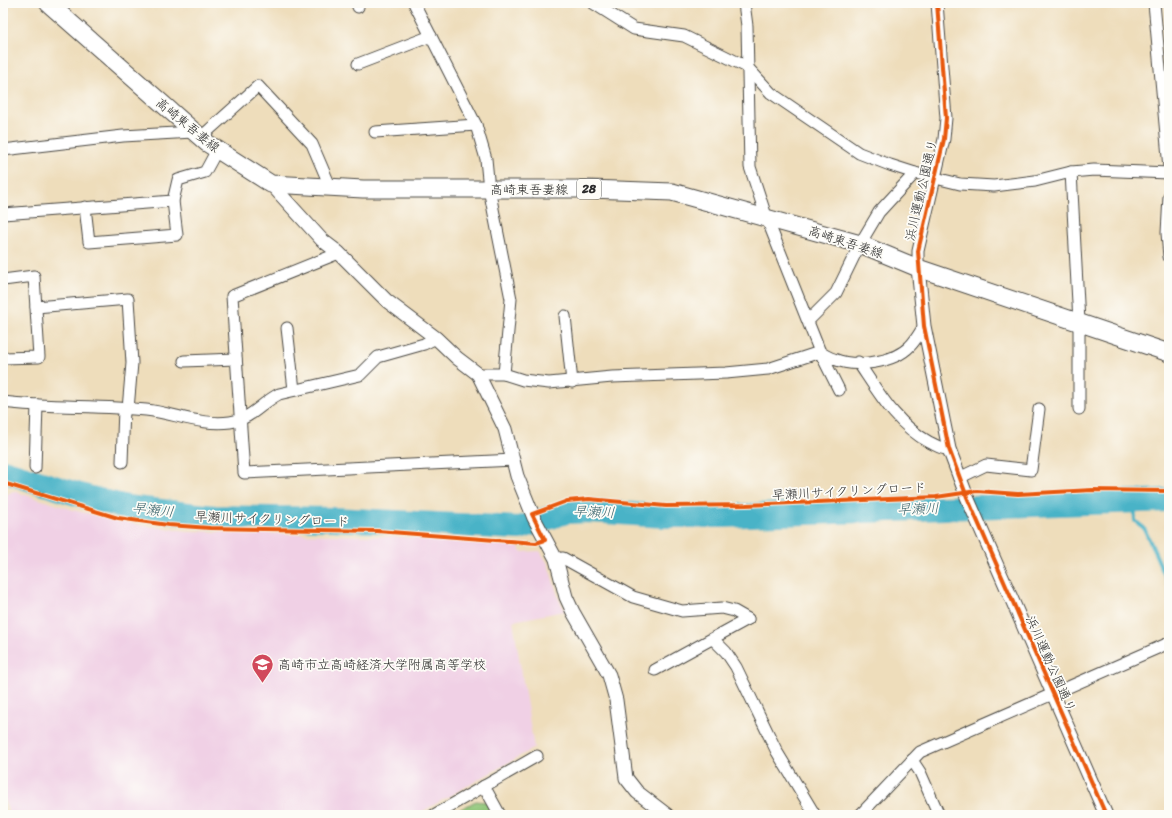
<svg xmlns="http://www.w3.org/2000/svg" width="1172" height="818" viewBox="0 0 1172 818" font-family="Sriracha,'Klee One',sans-serif">
	<style>
		.built { fill: #f0d0e5 }
		.park { fill: #90c679; stroke: #5e7852 }
		.lines { fill: none; stroke-linecap: round; stroke-linejoin: round }
		.stream { stroke: #49b3c7; stroke-width: 4 }
		.river { stroke: #49b3c7; stroke-width: 24 }
		.minor-casing { stroke: #484641; stroke-width: 13 }
		.tertiary-casing { stroke: #484641; stroke-width: 15 }
		.primary-casing { stroke: #484641; stroke-width: 19 }
		.minor { stroke: #fff; stroke-width: 11 }
		.tertiary { stroke: #fff; stroke-width: 13 }
		.primary { stroke: #fff; stroke-width: 17 }
		.cycleway-casing { stroke: #fdfcf7; stroke-width: 6 }
		.cycleway { stroke: #e8590c; stroke-width: 4 }
		.labels { text-anchor: middle; dominant-baseline: central; stroke-width: 3.5; stroke-linejoin: round; paint-order: stroke }
		.shield { fill: #fdfcf7; stroke: #6a6a68; stroke-width: 1 }
		.shield-label { font-size: 12px; font-weight: bold; fill: #2b2b2b }
		.street-label { font-size: 13px; fill: #2b2b2b; stroke: #fdfcf7 }
		.poi-label { font-size: 13px; fill: #2b2b2b; stroke: #fdfcf7; text-anchor: start }
		.water-label { font-size: 14px; font-style: italic; fill: #376169; stroke: #fdfcf7 }
	</style>
	<rect width="100%" height="100%" fill="#fdfcf7"/>
	<filter id="ink" filterUnits="userSpaceOnUse"><feTurbulence type="fractalNoise" baseFrequency=".025" numOctaves="2"/><feDisplacementMap in="SourceGraphic" scale="8" xChannelSelector="R" yChannelSelector="G"/><feConvolveMatrix kernelMatrix="1 2 1 2 8 2 1 2 1" color-interpolation-filters="sRGB"/></filter>
	<filter id="wash" filterUnits="userSpaceOnUse"><feTurbulence type="fractalNoise" baseFrequency=".012" numOctaves="4" result="noise"/><feDisplacementMap in="SourceGraphic" scale="16" xChannelSelector="R" yChannelSelector="G"/><feGaussianBlur stdDeviation="0.9" result="paint"/><feColorMatrix in="noise" values="0 0 0 0 0 0 0 0 0 0 0 0 0 0 0 0 0 1.4 0 .05"/><feComposite in="paint" operator="in"/></filter>
	<g filter="url(#wash)">
		<rect width="100%" height="100%" fill="#edb"/>
		<polygon class="built" points="13,491 77,511 140,525 188,531 402,537 518,545 521,552 540,551 548,564 559,600 565,611 513,621 534,748 416,815 10,815 3,797 3,497"/>
		<polygon class="park" points="476,801 486,802 494,815 449,815"/>
		<g class="lines">
			<g class="stream">
				<polyline points="8,473 10,464"/>
				<polyline points="1134,500 1135,521 1144,528 1169,585"/>
			</g>
			<polyline class="river" points="3,471 83,496 126,507 215,517 333,519 520,528 566,512 590,511 664,516 722,516 1169,500"/>
		</g>
	</g>
	<g filter="url(#ink)">
		<g class="lines">
			<defs>
				<g id="minor">
					<polyline points="357,3 358,7"/>
					<polyline points="414,3 476,125 486,159 489,189 511,299 504,374"/>
					<polyline points="593,3 634,29 684,36 747,67 771,93 859,153 890,165 915,173 960,184 994,186 1035,181 1071,172 1094,170 1169,173"/>
					<polyline points="744,3 747,26 750,167 767,219 820,352 839,390"/>
					<polyline points="1154,3 1169,168"/>
					<polyline points="358,64 431,36"/>
					<polyline points="375,132 476,125"/>
					<polyline points="200,138 258,86 312,144 330,186"/>
					<polyline points="3,150 123,136 193,132"/>
					<polyline points="1071,172 1079,322 1079,409"/>
					<polyline points="1169,196 1167,233 1169,257"/>
					<polyline points="85,207 89,242 177,235 173,201 178,180 205,172 217,150"/>
					<polyline points="3,214 173,201"/>
					<polyline points="339,253 232,296 244,473 514,460"/>
					<polyline points="918,268 918,251 944,139 946,118 937,3"/>
					<polyline points="3,280 34,276 39,357 3,358"/>
					<polyline points="36,307 128,299 132,363 128,409"/>
					<polyline points="565,316 572,382"/>
					<polyline points="809,320 836,293 860,244 879,212 915,173"/>
					<polyline points="287,328 294,390"/>
					<polyline points="184,361 236,359"/>
					<path d="M858 362C879 393 896 424 929 442 936 445 942 450 949 449"/>
					<path d="M478 374H504L523 380 549 383 612 377 726 373 768 369 820 352C825 355 829 358 834 359 855 368 894 363 910 346 916 340 920 332 924 326"/>
					<path d="M3 402C50 408 98 405 146 410 174 413 201 426 230 422 252 419 261 403 279 394L360 375 378 357 424 344 436 338"/>
					<polyline points="122,462 124,409"/>
					<polyline points="35,468 37,405"/>
					<polyline points="959,478 986,465 1031,470 1039,409"/>
					<polyline points="556,559 563,558 633,597 682,611 722,608 734,611 748,619"/>
					<polyline points="713,639 726,652 736,667 777,752 815,815"/>
					<polyline points="655,670 748,619"/>
					<polyline points="912,760 920,772 939,815"/>
					<polyline points="484,786 500,815"/>
					<polyline points="434,815 537,756"/>
					<polyline points="860,815 920,752 1169,643"/>
				</g>
				<g id="tertiary">
					<polyline points="271,184 322,240 339,253 387,301 436,338 457,358 478,374 505,429 517,476 534,518 556,559 566,597 573,612 609,675 616,700 626,778 637,792 667,815"/>
					<polyline points="918,268 924,326 949,449 967,497 1106,815"/>
				</g>
				<polyline id="primary" points="48,3 207,143 271,184 363,189 590,189 672,192 860,244 918,268 1169,353"/>
			</defs>
			<use href="#minor" class="minor-casing"/>
			<use href="#tertiary" class="tertiary-casing"/>
			<use href="#primary" class="primary-casing"/>
			<use href="#minor" class="minor"/>
			<use href="#tertiary" class="tertiary"/>
			<use href="#primary" class="primary"/>
			<defs>
				<g id="cycleway">
					<polyline points="937,3 946,118 944,139 918,251 924,326 949,449 967,497 1106,815"/>
					<polyline points="3,483 118,518 168,525 210,528 377,531 536,543 545,540 532,514 567,501 589,499 666,506 746,505 936,497 977,491 1018,494 1092,490 1169,491"/>
				</g>
			</defs>
			<use href="#cycleway" class="cycleway-casing"/>
			<use href="#cycleway" class="cycleway"/>
		</g>
	</g>
	<defs>
		<symbol id="school-pin" viewBox="-11 -11 22 30"><path d="M0 17L-7.5 6A9.5 9.5 0 1 1 7.5 6Z" fill="#d1495b" stroke="#fdfcf7"/><path d="M0-5L7-2L0 1L-7-2ZM-4 1L0 2.5L4 1V4Q0 6-4 4Z" fill="#fff"/></symbol>
	</defs>
	<g fill-rule="evenodd">
		<use href="#school-pin" x="250" y="652" width="25" height="34"/>
	</g>
	<g class="labels">
		<rect class="shield" x="577" y="179" width="24" height="20" rx="3"/>
		<g class="shield-label">
			<text x="589" y="189">28</text>
		</g>
		<g class="street-label">
			<text transform="translate(188 125) rotate(39)">高崎東吾妻線</text>
			<text x="529" y="189">高崎東吾妻線</text>
			<text transform="translate(921 190) rotate(-77)">浜川運動公園通り</text>
			<text transform="translate(846 242) rotate(18)">高崎東吾妻線</text>
			<text transform="translate(849 491) rotate(-3)">早瀬川サイクリングロード</text>
			<text transform="translate(272 519) rotate(2)">早瀬川サイクリングロード</text>
			<text transform="translate(1051 664) rotate(66)">浜川運動公園通り</text>
		</g>
		<g class="poi-label">
			<text x="278" y="664">高崎市立高崎経済大学附属高等学校</text>
		</g>
		<g class="water-label">
			<text transform="translate(918 509) rotate(-2)">早瀬川</text>
			<text transform="translate(153 510) rotate(6)">早瀬川</text>
			<text transform="translate(594 512) rotate(2)">早瀬川</text>
		</g>
	</g>
	<rect width="1172" height="818" fill="none" stroke="#fdfcf7" stroke-width="16"/>
</svg>
